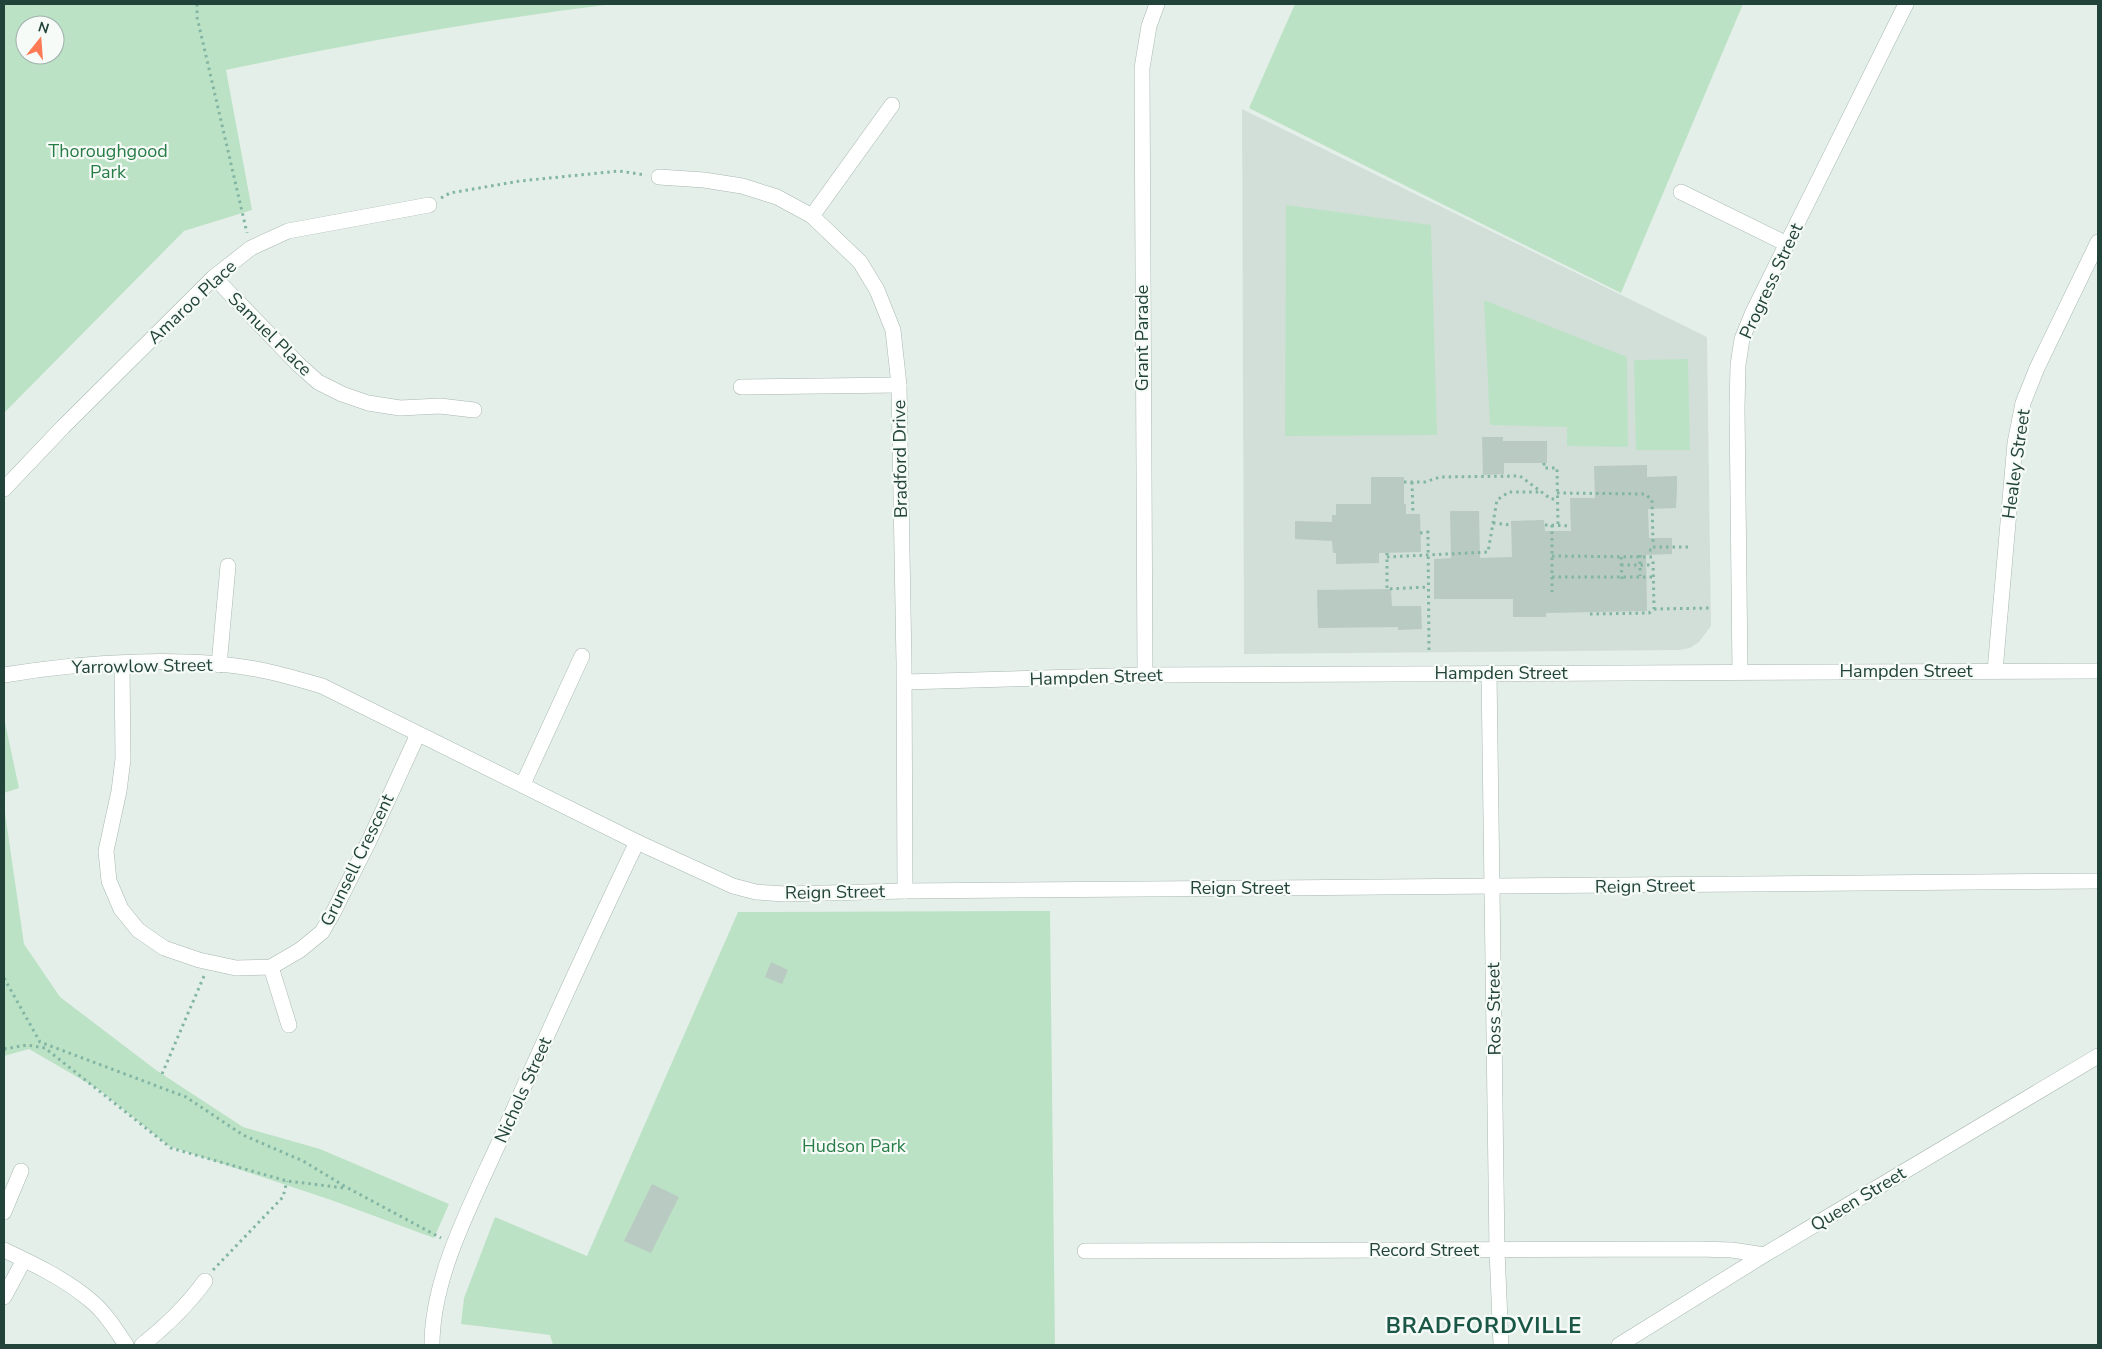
<svg xmlns="http://www.w3.org/2000/svg" width="2102" height="1349" viewBox="0 0 2102 1349" font-family="'Nunito Sans',sans-serif">
	<style>
		.built { fill: #d2dfd9 }
		.green { fill: #bce2c5; fill-rule: evenodd }
		.building { fill: #b9cac3 }
		.lines { fill: none; stroke-linecap: round; stroke-linejoin: round }
		.minor-casing { stroke: #a7b8b1; stroke-width: 16 }
		.path { stroke: #82b5a4; stroke-width: 3; stroke-dasharray: 2.5 4; stroke-linecap: butt }
		.minor { stroke: #fff; stroke-width: 15 }
		.labels { text-anchor: middle; dominant-baseline: central; stroke-width: 4.5; stroke-linejoin: round; paint-order: stroke }
		.park-label { font-size: 18px; fill: #287d47; stroke: #f6fbf8 }
		.street-label { font-size: 18px; fill: #224339; stroke: #f6fbf8 }
		.district-label { font-size: 22px; font-weight: bold; letter-spacing: 1px; fill: #1b5747; stroke: #f6fbf8 }
	</style>
	<rect width="100%" height="100%" fill="#e5efea"/>
	<polygon class="built" points="1242,109 1707,337 1711,626 1699,642 1690,648 1680,650 1244,654"/>
	<g class="green">
		<path d="M4 4H613C483 20 354 43 226 70L252 210 184 231 4 413ZM25 25H55V55H25Z"/>
		<polygon points="1295,4 1743,4 1621,293 1249,108"/>
		<polygon points="1286,205 1431,225 1437,435 1285,436"/>
		<polygon points="1484,300 1627,357 1628,447 1567,446 1567,427 1490,425"/>
		<polygon points="1688,359 1690,450 1636,450 1634,360"/>
		<polygon points="4,718 19,788 4,793"/>
		<polygon points="4,806 24,944 60,997 156,1070 243,1127 320,1149 449,1204 434,1238 331,1200 169,1146 98,1089 29,1049 4,1056"/>
		<polygon points="1050,911 1055,1345 553,1345 550,1335 461,1324 464,1298 495,1217 587,1256 738,912"/>
	</g>
	<g class="building">
		<polygon points="1482,437 1503,437 1503,441 1547,441 1547,463 1504,463 1504,474 1483,475"/>
		<polygon points="1647,465 1647,477 1677,476 1677,490 1676,508 1648,509 1649,538 1672,538 1672,554 1646,555 1647,611 1546,613 1546,617 1513,617 1513,599 1434,599 1434,559 1451,558 1450,511 1479,511 1480,558 1512,557 1511,521 1544,520 1545,531 1571,531 1570,498 1595,498 1594,466"/>
		<polygon points="1371,477 1404,477 1404,504 1406,504 1406,514 1420,514 1421,552 1379,553 1379,563 1336,564 1336,553 1333,553 1332,541 1295,539 1295,521 1332,522 1332,515 1336,515 1336,504 1371,504"/>
		<polygon points="1391,589 1392,606 1421,606 1422,629 1398,630 1398,627 1318,628 1317,590"/>
		<polygon points="771,962 788,970 782,984 765,977"/>
		<polygon points="652,1184 679,1197 651,1253 624,1241"/>
	</g>
	<g class="lines">
		<defs>
			<g id="minor">
				<polyline points="659,177 704,180 742,186 777,197 812,216 860,262 877,290 893,330 899,385 904,663 905,891"/>
				<polyline points="1681,192 1787,244"/>
				<polyline points="812,216 892,105"/>
				<polyline points="214,277 298,364 318,382 342,394 368,403 400,408 440,406 474,410"/>
				<polyline points="741,387 899,385"/>
				<polyline points="4,489 63,427 214,277 251,248 288,231 429,205"/>
				<polyline points="122,664 123,759 119,791 106,851 109,881 121,909 138,930 164,948 199,960 236,968 271,967 300,950 322,932 334,911 369,841 418,734"/>
				<polyline points="219,665 228,566"/>
				<polyline points="1995,671 2015,443 2023,403 2037,368 2098,242"/>
				<polyline points="1740,672 1737,408 1738,365 1742,339 1753,312 1906,4"/>
				<polyline points="1489,673 1497,1250 1501,1345"/>
				<path d="M4 675C82 662 192 654 270 672 288 676 305 681 322 686L637 842 733 886 756 892 785 894 905 891 2098 881"/>
				<polyline points="1145,675 1142,68 1149,26 1157,4"/>
				<polyline points="905,682 1145,675 2098,671"/>
				<polyline points="523,784 582,656"/>
				<polyline points="271,967 289,1025"/>
				<polyline points="4,1212 21,1171"/>
				<path d="M4 1250C34 1264 65 1279 90 1300 105 1312 116 1330 126 1345"/>
				<polyline points="1085,1251 1699,1249 1732,1250 1764,1255"/>
				<polyline points="4,1297 24,1260"/>
				<path d="M142 1345C166 1326 187 1306 205 1281"/>
				<path d="M432 1345C432 1275 473 1201 501 1138 545 1039 590 940 637 842"/>
				<polyline points="1619,1345 1764,1255 2098,1056"/>
			</g>
		</defs>
		<use href="#minor" class="minor-casing"/>
		<g class="path">
			<polyline points="197,4 197,17 247,233"/>
			<polyline points="441,198 450,193 520,181 619,171 646,175"/>
			<polyline points="1544,463 1544,468 1557,468 1558,525"/>
			<polyline points="1404,482 1425,482 1440,477 1520,476 1551,499 1557,499"/>
			<polyline points="1412,482 1413,514"/>
			<polyline points="1557,493 1645,494 1652,500 1653,542"/>
			<polyline points="1493,523 1511,525"/>
			<polyline points="1545,525 1571,526"/>
			<polyline points="1552,525 1552,592"/>
			<polyline points="1420,533 1428,532 1429,652"/>
			<polyline points="1653,547 1689,547"/>
			<polyline points="1649,550 1653,550"/>
			<polyline points="1387,553 1387,589 1429,587"/>
			<polyline points="1640,555 1640,576"/>
			<polyline points="1552,556 1653,557"/>
			<polyline points="1387,557 1488,552 1497,500 1509,492 1542,492"/>
			<polyline points="1621,557 1622,580"/>
			<polyline points="1621,565 1653,565"/>
			<polyline points="1552,577 1653,577"/>
			<polyline points="1654,609 1711,608"/>
			<polyline points="1590,614 1649,613 1654,609 1653,560"/>
			<polyline points="4,978 40,1042 186,1097 243,1135 303,1161 346,1187 441,1238"/>
			<polyline points="4,1049 27,1045 45,1048 171,1148 287,1181 345,1188"/>
			<polyline points="162,1074 204,976"/>
			<polyline points="213,1270 283,1197 287,1181"/>
		</g>
		<use href="#minor" class="minor"/>
	</g>
	<g class="labels">
		<g class="park-label">
			<text x="108" y="151">Thoroughgood<tspan x="108" dy="21">Park</tspan></text>
			<text x="854" y="1146">Hudson Park</text>
		</g>
		<g class="street-label">
			<text transform="translate(1771 281) rotate(-65)">Progress Street</text>
			<text transform="translate(192 302) rotate(-43)">Amaroo Place</text>
			<text transform="translate(270 334) rotate(45)">Samuel Place</text>
			<text transform="translate(1142 338) rotate(-90)">Grant Parade</text>
			<text transform="translate(900 459) rotate(-91)">Bradford Drive</text>
			<text transform="translate(2016 464) rotate(-82)">Healey Street</text>
			<text transform="translate(142 666) rotate(-1)">Yarrowlow Street</text>
			<text x="1906" y="671">Hampden Street</text>
			<text x="1501" y="673">Hampden Street</text>
			<text transform="translate(1096 677) rotate(-2)">Hampden Street</text>
			<text transform="translate(357 860) rotate(-64)">Grunsell Crescent</text>
			<text transform="translate(1645 886) rotate(-1)">Reign Street</text>
			<text x="1240" y="888">Reign Street</text>
			<text transform="translate(835 892) rotate(-1)">Reign Street</text>
			<text transform="translate(1494 1009) rotate(-91)">Ross Street</text>
			<text transform="translate(523 1090) rotate(-66)">Nichols Street</text>
			<text transform="translate(1858 1199) rotate(-31)">Queen Street</text>
			<text x="1424" y="1250">Record Street</text>
		</g>
		<g class="district-label">
			<text x="1484" y="1326">BRADFORDVILLE</text>
		</g>
	</g>
	<rect width="2102" height="1349" fill="none" stroke="#224339" stroke-width="10"/>
	<g transform="translate(40 40) rotate(17)"><circle r="24" fill="#f6fbf8" stroke="#a1b1ac"/>
	<path d="M0-4L9 19L0 12L-9 19Z" fill="#fd7a55"/>
	<text y="-8" font-size="14" font-weight="bold" text-anchor="middle" fill="#224339">N</text>
	</g>
</svg>
